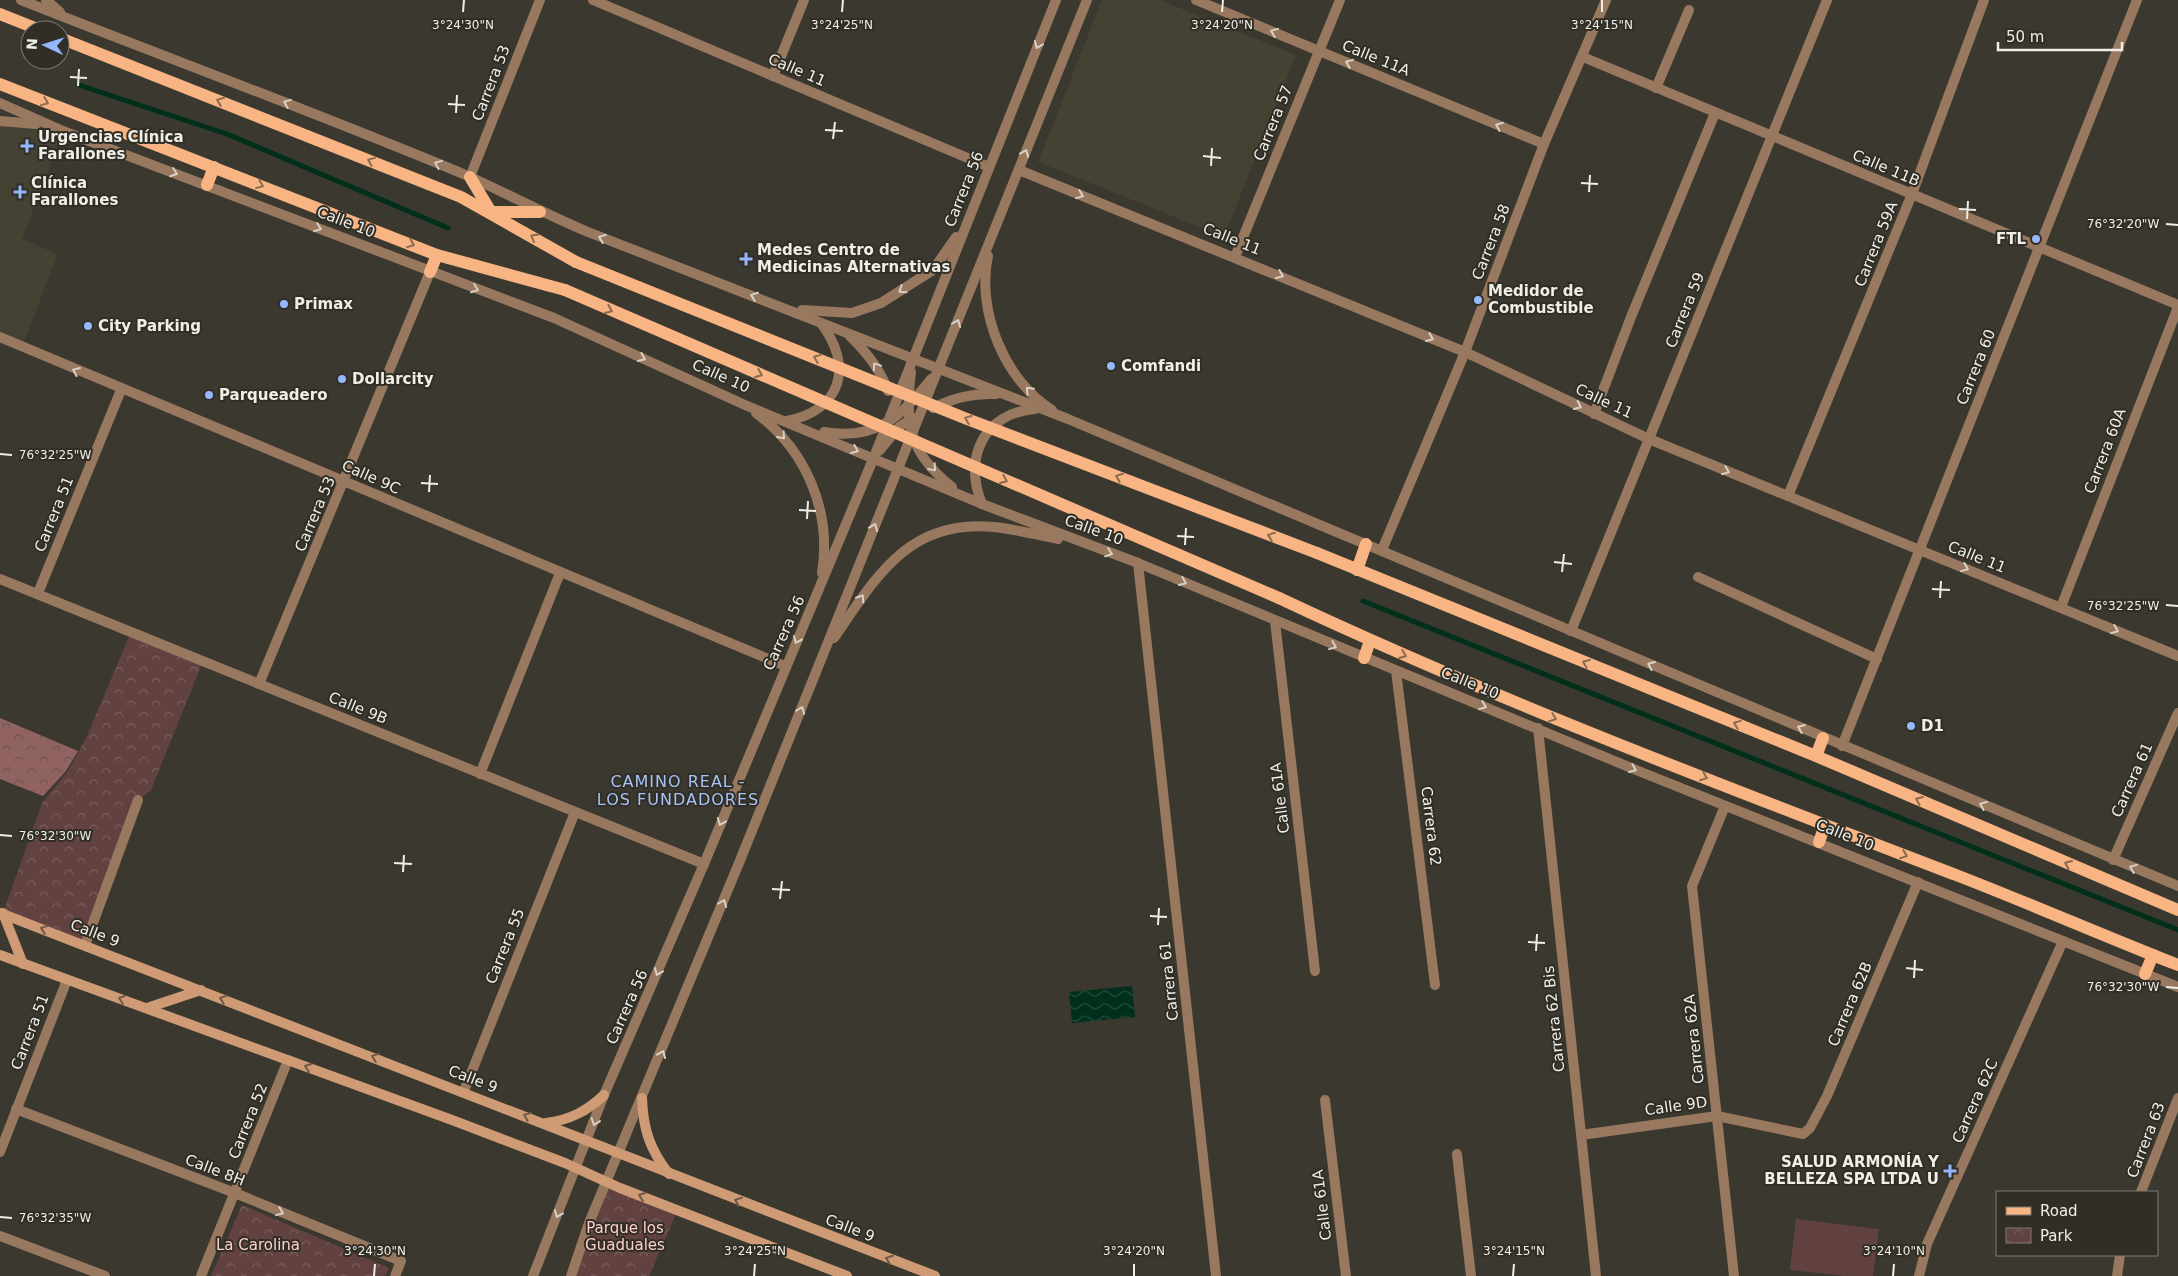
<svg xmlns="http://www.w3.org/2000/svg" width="2178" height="1276" viewBox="0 0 2178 1276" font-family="'DejaVu Sans',sans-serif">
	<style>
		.built { fill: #454133 }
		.grass { fill: #624240 }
		.forest { fill: url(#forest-crowns) }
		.park { fill: url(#park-crowns) }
		.water { fill: url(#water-waves) }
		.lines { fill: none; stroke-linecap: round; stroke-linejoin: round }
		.stream { stroke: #002f1c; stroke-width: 5 }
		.minor { stroke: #98785f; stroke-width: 10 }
		.tertiary { stroke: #98785f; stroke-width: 10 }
		.secondary { stroke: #ce9b74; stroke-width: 10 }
		.primary { stroke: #f8b583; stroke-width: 12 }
		.primary-bridge { stroke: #f8b583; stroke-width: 12 }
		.oneway { stroke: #d9d0c6 }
		.oneway2 { stroke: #8a6b4f }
		.oneway3 { stroke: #6f5a45 }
		.ticks { fill: none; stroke: #efeee8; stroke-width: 2 }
		.poi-dot { fill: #94b7fd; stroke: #302e25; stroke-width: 2 }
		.labels { text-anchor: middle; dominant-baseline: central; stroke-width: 4; stroke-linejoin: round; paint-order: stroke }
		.street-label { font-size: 15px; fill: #efeee8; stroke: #302e25 }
		.poi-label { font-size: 15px; font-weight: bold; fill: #efeee8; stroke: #302e25; text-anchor: start }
		.park-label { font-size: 15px; fill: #ffcfcb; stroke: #302e25 }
		.neighbourhood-label { font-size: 16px; letter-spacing: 1px; fill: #a7c2f6; stroke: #302e25 }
		.ticks-label { font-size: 12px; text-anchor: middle; fill: #efeee8; stroke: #302e25; stroke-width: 4; stroke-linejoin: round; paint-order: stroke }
	</style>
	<defs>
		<pattern id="forest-crowns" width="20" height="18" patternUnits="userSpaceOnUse" patternTransform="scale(1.25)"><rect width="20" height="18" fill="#906360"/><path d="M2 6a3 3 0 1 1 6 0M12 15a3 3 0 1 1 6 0" fill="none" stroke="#6c5553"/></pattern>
		<pattern id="park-crowns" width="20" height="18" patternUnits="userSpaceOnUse" patternTransform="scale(1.25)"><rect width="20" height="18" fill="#624240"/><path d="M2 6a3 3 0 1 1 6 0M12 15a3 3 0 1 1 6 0" fill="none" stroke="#795e5c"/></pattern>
		<pattern id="water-waves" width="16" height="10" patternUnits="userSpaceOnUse" patternTransform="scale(1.25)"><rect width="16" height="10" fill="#002f1c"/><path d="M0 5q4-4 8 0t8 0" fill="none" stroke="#264d3d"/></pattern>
	</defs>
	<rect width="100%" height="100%" fill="#3b382f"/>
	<g class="built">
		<polygon points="1102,0 1160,0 1296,55 1224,237 1038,162"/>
		<polygon points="0,121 15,121 63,131 22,239 58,254 22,347 0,337"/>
	</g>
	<polygon class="grass" points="1796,1219 1879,1229 1873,1276 1845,1276 1790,1270"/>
	<polygon class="forest" points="0,718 78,751 66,771 43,796 0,779"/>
	<g class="park">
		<polygon points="131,632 203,661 151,790 138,800 85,945 3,913 42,803 68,771 87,736"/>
		<polygon points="606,1182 678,1209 649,1276 571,1276"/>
		<polygon points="242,1205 389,1268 385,1276 211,1276"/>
	</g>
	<polygon class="water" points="1132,986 1135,1017 1072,1023 1069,992"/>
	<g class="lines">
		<g class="stream">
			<polyline points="79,85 227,134 448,228"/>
			<polyline points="1363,601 2178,930"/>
		</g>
		<g class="minor">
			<polyline points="593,0 989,167"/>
			<polyline points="1196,0 1544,144"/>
			<polyline points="1583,57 2178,305"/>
			<polyline points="773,76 804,0"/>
			<polyline points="1656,88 1689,10"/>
			<polyline points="1019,170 1465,352 1649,439 2178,656"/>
			<polyline points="470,177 540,0"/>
			<polyline points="1235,257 1340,0"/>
			<polyline points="0,337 785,666"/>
			<polyline points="1594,414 1631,317 1715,113"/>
			<polyline points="1788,496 1912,194 1984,0"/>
			<polyline points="1382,550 1465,352 1544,144 1606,0"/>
			<polyline points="1138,563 1216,1276"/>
			<polyline points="1698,577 1877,659"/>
			<polyline points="0,579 704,864"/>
			<polyline points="38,593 121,390"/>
			<polyline points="2061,607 2178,307"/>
			<polyline points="1275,621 1315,971"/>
			<polyline points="1571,631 1827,0"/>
			<polyline points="1396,671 1435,985"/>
			<polyline points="259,684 430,272"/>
			<polyline points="1538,728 1596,1276"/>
			<polyline points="1842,746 2137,0"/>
			<polyline points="480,774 560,573"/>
			<polyline points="1725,806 1692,886 1734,1276"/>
			<polyline points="2113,860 2178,713"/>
			<polyline points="85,945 138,800"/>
			<polyline points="464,1091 575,812"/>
			<polyline points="1325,1100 1346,1276"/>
			<polyline points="16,1109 235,1193 401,1261 395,1276"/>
			<polyline points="1581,1135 1717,1116 1803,1134 1810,1128 1827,1096 1918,882"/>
			<polyline points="0,1152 67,980"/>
			<polyline points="1457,1154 1471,1276"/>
			<polyline points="2141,1192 2178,1098"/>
			<polyline points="0,1236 105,1276"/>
			<polyline points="201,1276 288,1060"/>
			<polyline points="1919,1276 1927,1244 2063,941"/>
			<polyline points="2117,1276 2120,1255"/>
		</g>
		<g class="tertiary">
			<path d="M21 0C170 59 320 114 468 176 508 194 547 215 588 232L1068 419 2178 886"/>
			<polyline points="46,0 60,12"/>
			<polyline points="0,103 63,131 554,318 745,405 982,504 1138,563 1636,770 2178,987"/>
			<polyline points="0,121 36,124"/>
			<path d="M988 256C976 311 1005 381 1052 410"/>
			<polyline points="802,310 852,313 881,303 933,270 956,237"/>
			<path d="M850 336C867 353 880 369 888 391"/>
			<path d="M911 372C905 424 908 452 952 487"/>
			<path d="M933 408C954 398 972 393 996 394"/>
			<path d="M756 413C806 450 832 511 822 573"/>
			<path d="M787 421C843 409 853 366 821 323"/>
			<path d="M824 432C876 441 901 417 931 379"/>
			<polyline points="879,451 899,427 913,418"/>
			<path d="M982 504C963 459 983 413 1035 409"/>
			<path d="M834 638C876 577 909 518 994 527 1015 529 1037 535 1058 539"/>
			<polyline points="533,1276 604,1095 704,864 874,457 1056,0"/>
			<polyline points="571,1276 589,1223 739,863 1087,0"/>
		</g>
		<g class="secondary">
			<polyline points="0,913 935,1276"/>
			<polyline points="3,913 23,964"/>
			<polyline points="0,955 452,1120 565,1163 620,1188 847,1276"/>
			<polyline points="147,1008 201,990"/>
			<path d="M642 1098C643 1129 650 1150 669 1174"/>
			<path d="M546 1123C570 1120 587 1111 604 1095"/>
		</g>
		<g class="primary">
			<polyline points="0,14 40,30"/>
			<polyline points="60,38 461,197 576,262"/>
			<polyline points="0,84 437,255 565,290"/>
			<polyline points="470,177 491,212 540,212"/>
			<polyline points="207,185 214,167"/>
			<polyline points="430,272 437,255"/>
			<polyline points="1317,553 1816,756 2178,910"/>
			<polyline points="1357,570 1366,544"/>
			<path d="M1279 598C1500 702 1729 788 1956 875 2031 904 2104 936 2178 965"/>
			<polyline points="1364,658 1370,641"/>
			<polyline points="1816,756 1823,738"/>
			<polyline points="1819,842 1825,825"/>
			<polyline points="2145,974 2153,955"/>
		</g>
		<g class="primary-bridge">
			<polyline points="576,262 967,419 1317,553"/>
			<polyline points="565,290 1279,598"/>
		</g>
	</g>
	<defs><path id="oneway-chevron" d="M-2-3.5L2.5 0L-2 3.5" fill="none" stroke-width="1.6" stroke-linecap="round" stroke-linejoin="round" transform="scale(1.25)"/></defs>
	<g class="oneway">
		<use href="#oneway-chevron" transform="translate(1274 32) rotate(-158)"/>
		<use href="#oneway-chevron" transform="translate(1038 45) rotate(112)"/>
		<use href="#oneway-chevron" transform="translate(1349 63) rotate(-158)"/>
		<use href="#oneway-chevron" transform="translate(287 103) rotate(-158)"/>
		<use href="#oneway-chevron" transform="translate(1499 126) rotate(-158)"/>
		<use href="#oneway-chevron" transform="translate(1025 153) rotate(-68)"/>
		<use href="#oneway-chevron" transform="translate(438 164) rotate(-158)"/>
		<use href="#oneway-chevron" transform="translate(174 173) rotate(20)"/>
		<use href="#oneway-chevron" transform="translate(1080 195) rotate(22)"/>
		<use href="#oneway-chevron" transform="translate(318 228) rotate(21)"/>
		<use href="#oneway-chevron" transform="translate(602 238) rotate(-159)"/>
		<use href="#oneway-chevron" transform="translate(1280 275) rotate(23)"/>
		<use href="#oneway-chevron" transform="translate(475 289) rotate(20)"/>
		<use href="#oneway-chevron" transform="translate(902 290) rotate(147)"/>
		<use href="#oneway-chevron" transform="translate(754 296) rotate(-159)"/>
		<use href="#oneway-chevron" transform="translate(957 323) rotate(-68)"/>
		<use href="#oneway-chevron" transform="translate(1430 338) rotate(23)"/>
		<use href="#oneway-chevron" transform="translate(642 358) rotate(24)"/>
		<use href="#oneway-chevron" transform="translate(876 366) rotate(-124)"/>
		<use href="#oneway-chevron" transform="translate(76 371) rotate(-157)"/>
		<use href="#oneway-chevron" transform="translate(1029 390) rotate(-134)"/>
		<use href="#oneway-chevron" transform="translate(1578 406) rotate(25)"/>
		<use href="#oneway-chevron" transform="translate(782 436) rotate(48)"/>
		<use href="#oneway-chevron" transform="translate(855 450) rotate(23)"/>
		<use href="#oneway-chevron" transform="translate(933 468) rotate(49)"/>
		<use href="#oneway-chevron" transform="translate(1726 471) rotate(22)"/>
		<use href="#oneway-chevron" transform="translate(874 527) rotate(-68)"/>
		<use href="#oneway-chevron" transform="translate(1109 553) rotate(19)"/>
		<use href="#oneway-chevron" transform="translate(1965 568) rotate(22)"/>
		<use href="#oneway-chevron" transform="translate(1183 582) rotate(23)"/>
		<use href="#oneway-chevron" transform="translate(861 598) rotate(-57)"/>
		<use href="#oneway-chevron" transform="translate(2115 630) rotate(22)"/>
		<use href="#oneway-chevron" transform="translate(797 640) rotate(114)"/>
		<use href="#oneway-chevron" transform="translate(1333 646) rotate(22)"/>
		<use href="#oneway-chevron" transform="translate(1651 665) rotate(-157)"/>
		<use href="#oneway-chevron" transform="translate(1483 706) rotate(22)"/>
		<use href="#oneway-chevron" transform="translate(801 710) rotate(-69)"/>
		<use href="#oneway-chevron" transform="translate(1801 728) rotate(-157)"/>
		<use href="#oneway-chevron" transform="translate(1633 769) rotate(23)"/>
		<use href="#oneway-chevron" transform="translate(1983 805) rotate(-157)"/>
		<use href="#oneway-chevron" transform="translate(721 822) rotate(112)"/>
		<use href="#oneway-chevron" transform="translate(2133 868) rotate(-158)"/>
		<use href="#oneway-chevron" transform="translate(723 903) rotate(-68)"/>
		<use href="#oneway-chevron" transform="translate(658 972) rotate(113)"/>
		<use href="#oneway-chevron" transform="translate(662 1054) rotate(-67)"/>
		<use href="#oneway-chevron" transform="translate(595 1122) rotate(109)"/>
		<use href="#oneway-chevron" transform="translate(280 1212) rotate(22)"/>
		<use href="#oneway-chevron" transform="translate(558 1214) rotate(112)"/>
	</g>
	<g class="oneway2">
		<use href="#oneway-chevron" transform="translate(220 101) rotate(-158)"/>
		<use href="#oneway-chevron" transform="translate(45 102) rotate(22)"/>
		<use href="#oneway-chevron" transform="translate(371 161) rotate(-158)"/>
		<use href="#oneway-chevron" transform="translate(260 185) rotate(22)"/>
		<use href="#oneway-chevron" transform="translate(534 237) rotate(-150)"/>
		<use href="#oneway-chevron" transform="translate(411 244) rotate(22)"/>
		<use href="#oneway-chevron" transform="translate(609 310) rotate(23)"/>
		<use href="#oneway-chevron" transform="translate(817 358) rotate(-158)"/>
		<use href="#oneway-chevron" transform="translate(759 374) rotate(23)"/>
		<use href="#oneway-chevron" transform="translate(968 419) rotate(-159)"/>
		<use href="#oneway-chevron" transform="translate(1119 477) rotate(-159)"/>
		<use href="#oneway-chevron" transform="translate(1004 480) rotate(23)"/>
		<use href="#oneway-chevron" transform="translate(1271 536) rotate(-159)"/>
		<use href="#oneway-chevron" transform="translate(1403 655) rotate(23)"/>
		<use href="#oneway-chevron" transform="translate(1586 663) rotate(-158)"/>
		<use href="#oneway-chevron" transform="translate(1553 718) rotate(21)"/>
		<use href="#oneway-chevron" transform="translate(1737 724) rotate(-158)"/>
		<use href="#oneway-chevron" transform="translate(1704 777) rotate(21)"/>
		<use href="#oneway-chevron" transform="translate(1919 800) rotate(-157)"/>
		<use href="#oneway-chevron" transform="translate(1904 855) rotate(21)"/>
		<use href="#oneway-chevron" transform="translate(2068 864) rotate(-157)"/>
	</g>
	<g class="oneway3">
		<use href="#oneway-chevron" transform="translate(44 929) rotate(-159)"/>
		<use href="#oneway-chevron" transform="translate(122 999) rotate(-161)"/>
		<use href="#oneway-chevron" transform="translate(223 999) rotate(-159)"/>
		<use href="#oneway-chevron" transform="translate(375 1057) rotate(-159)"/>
		<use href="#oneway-chevron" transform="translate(308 1067) rotate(-160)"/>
		<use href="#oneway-chevron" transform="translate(527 1116) rotate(-158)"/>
		<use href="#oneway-chevron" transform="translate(642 1196) rotate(-160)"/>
		<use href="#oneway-chevron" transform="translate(738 1201) rotate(-159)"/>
		<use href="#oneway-chevron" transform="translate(889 1259) rotate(-159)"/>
	</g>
	<path class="ticks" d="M463 12 464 0M842 12 843 0M1222 12 1223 0M1602 12V0M70 77 87 78M78 86 79 69M448 104 465 105M456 113 457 95M825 130 843 131M833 139 835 122M1203 156 1221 158M1211 166 1212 148M1581 183 1598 184M1589 192 1590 175M1959 209 1976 210M1967 219 1968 201M2166 224 2178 225M0 454 12 455M421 483 438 484M429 492 430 475M799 510 816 511M807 519 808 501M1177 536 1194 537M1185 545 1186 528M1554 562 1572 564M1562 572 1564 554M1932 589 1950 590M1940 598 1941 581M2166 605 2178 606M0 835 12 836M394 863 412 864M403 872 404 855M772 889 790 890M780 899 782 881M1150 916 1167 917M1158 925 1159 908M1528 942 1545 943M1536 951 1537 934M1906 968 1923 970M1914 978 1915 960M2166 987 2178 988M0 1217 12 1218M374 1276 375 1264M754 1276 755 1264M1134 1276V1264M1513 1276 1514 1264M1893 1276 1894 1264"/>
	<g class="poi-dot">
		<path d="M24.5 138.5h5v5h5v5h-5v5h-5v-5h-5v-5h5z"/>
		<path d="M17.5 184.5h5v5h5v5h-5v5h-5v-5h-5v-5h5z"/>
		<circle cx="2036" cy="239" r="5"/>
		<path d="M743.5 251.5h5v5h5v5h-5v5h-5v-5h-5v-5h5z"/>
		<circle cx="1478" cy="300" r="5"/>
		<circle cx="284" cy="304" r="5"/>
		<circle cx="88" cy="326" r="5"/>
		<circle cx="1111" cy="366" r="5"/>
		<circle cx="342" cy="379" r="5"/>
		<circle cx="209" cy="395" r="5"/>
		<circle cx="1911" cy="726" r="5"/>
		<path d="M1947.5 1163.5h5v5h5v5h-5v5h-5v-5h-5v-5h5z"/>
	</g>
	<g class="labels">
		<g class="street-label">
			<text transform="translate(1376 58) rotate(22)">Calle 11A</text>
			<text transform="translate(797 70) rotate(23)">Calle 11</text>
			<text transform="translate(491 83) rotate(-69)">Carrera 53</text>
			<text transform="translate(1273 123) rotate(-68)">Carrera 57</text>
			<text transform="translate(1886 168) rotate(23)">Calle 11B</text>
			<text transform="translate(964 189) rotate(-68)">Carrera 56</text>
			<text transform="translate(346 222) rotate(21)">Calle 10</text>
			<text transform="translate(1232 239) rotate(22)">Calle 11</text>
			<text transform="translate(1491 242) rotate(-69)">Carrera 58</text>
			<text transform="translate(1876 244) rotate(-68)">Carrera 59A</text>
			<text transform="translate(1685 310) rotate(-68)">Carrera 59</text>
			<text transform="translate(1976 367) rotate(-68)">Carrera 60</text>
			<text transform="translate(721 376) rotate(24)">Calle 10</text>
			<text transform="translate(1604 401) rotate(25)">Calle 11</text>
			<text transform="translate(2105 451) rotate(-69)">Carrera 60A</text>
			<text transform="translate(371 477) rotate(24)">Calle 9C</text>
			<text transform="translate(54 514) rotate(-68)">Carrera 51</text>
			<text transform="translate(315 514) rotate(-67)">Carrera 53</text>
			<text transform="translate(1094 530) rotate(20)">Calle 10</text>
			<text transform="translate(1977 557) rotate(22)">Calle 11</text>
			<text transform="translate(784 633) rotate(-66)">Carrera 56</text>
			<text transform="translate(1470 683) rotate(22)">Calle 10</text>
			<text transform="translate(358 708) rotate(22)">Calle 9B</text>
			<text transform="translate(2132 780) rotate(-66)">Carrera 61</text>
			<text transform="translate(1280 798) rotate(-97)">Calle 61A</text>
			<text transform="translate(1431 826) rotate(83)">Carrera 62</text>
			<text transform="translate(1845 835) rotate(22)">Calle 10</text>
			<text transform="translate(95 933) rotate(21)">Calle 9</text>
			<text transform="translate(505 946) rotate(-68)">Carrera 55</text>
			<text transform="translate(1169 981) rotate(-96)">Carrera 61</text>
			<text transform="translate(1850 1004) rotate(-67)">Carrera 62B</text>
			<text transform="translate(627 1007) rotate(-66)">Carrera 56</text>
			<text transform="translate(1554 1019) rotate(-96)">Carrera 62 Bis</text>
			<text transform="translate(30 1032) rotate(-69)">Carrera 51</text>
			<text transform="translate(1694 1039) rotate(-96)">Carrera 62A</text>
			<text transform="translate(473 1079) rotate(21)">Calle 9</text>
			<text transform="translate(1975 1101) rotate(-66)">Carrera 62C</text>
			<text transform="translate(1676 1106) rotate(-8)">Calle 9D</text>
			<text transform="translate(248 1121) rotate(-68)">Carrera 52</text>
			<text transform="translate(2146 1140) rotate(-69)">Carrera 63</text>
			<text transform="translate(215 1170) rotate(21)">Calle 8H</text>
			<text transform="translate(1322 1205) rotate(-97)">Calle 61A</text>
			<text transform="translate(850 1228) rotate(21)">Calle 9</text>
		</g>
		<g class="poi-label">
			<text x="38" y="137">Urgencias Clínica<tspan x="38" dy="17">Farallones</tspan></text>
			<text x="31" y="183">Clínica<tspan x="31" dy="17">Farallones</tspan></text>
			<text x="2026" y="239" text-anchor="end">FTL</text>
			<text x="757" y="250">Medes Centro de<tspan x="757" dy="17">Medicinas Alternativas</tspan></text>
			<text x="1488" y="291">Medidor de<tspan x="1488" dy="17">Combustible</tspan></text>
			<text x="294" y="304">Primax</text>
			<text x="98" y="326">City Parking</text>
			<text x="1121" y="366">Comfandi</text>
			<text x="352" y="379">Dollarcity</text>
			<text x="219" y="395">Parqueadero</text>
			<text x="1921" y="726">D1</text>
			<text x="1939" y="1162" text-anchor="end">SALUD ARMONÍA Y<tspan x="1939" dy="17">BELLEZA SPA LTDA U</tspan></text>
		</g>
		<g class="park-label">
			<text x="625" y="1228">Parque los<tspan x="625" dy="17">Guaduales</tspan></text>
			<text x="258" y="1245">La Carolina</text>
		</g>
		<g class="neighbourhood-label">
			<text x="678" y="781">CAMINO REAL -<tspan x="678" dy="18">LOS FUNDADORES</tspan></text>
		</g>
	</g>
	<g class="ticks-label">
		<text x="463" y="29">3°24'30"N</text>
		<text x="842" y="29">3°24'25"N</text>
		<text x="1222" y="29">3°24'20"N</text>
		<text x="1602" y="29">3°24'15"N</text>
		<text x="2123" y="228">76°32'20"W</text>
		<text x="55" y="459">76°32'25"W</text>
		<text x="2123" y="610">76°32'25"W</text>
		<text x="55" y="840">76°32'30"W</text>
		<text x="2123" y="991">76°32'30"W</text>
		<text x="55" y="1222">76°32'35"W</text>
		<text x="375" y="1255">3°24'30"N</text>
		<text x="755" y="1255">3°24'25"N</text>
		<text x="1134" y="1255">3°24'20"N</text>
		<text x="1514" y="1255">3°24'15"N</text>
		<text x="1894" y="1255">3°24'10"N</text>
	</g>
	<rect x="1996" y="1191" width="162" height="65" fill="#302e25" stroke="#7c7b73"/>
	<rect x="2006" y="1207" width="25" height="8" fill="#f8b583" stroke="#7c7b73"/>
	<text x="2040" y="1216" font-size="15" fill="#efeee8">Road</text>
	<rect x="2006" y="1228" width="25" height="15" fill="url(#park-crowns)" stroke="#7c7b73"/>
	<text x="2040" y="1241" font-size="15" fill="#efeee8">Park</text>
	<g transform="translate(45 45) rotate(274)"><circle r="24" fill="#302e25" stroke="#7c7b73"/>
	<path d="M0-4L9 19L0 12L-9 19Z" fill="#94b7fd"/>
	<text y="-8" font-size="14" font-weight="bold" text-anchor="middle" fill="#efeee8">N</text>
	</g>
	<path d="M1998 42v8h124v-8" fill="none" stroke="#efeee8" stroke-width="2.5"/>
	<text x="2006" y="42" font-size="15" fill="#efeee8" stroke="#302e25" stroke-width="4" paint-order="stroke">50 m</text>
</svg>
